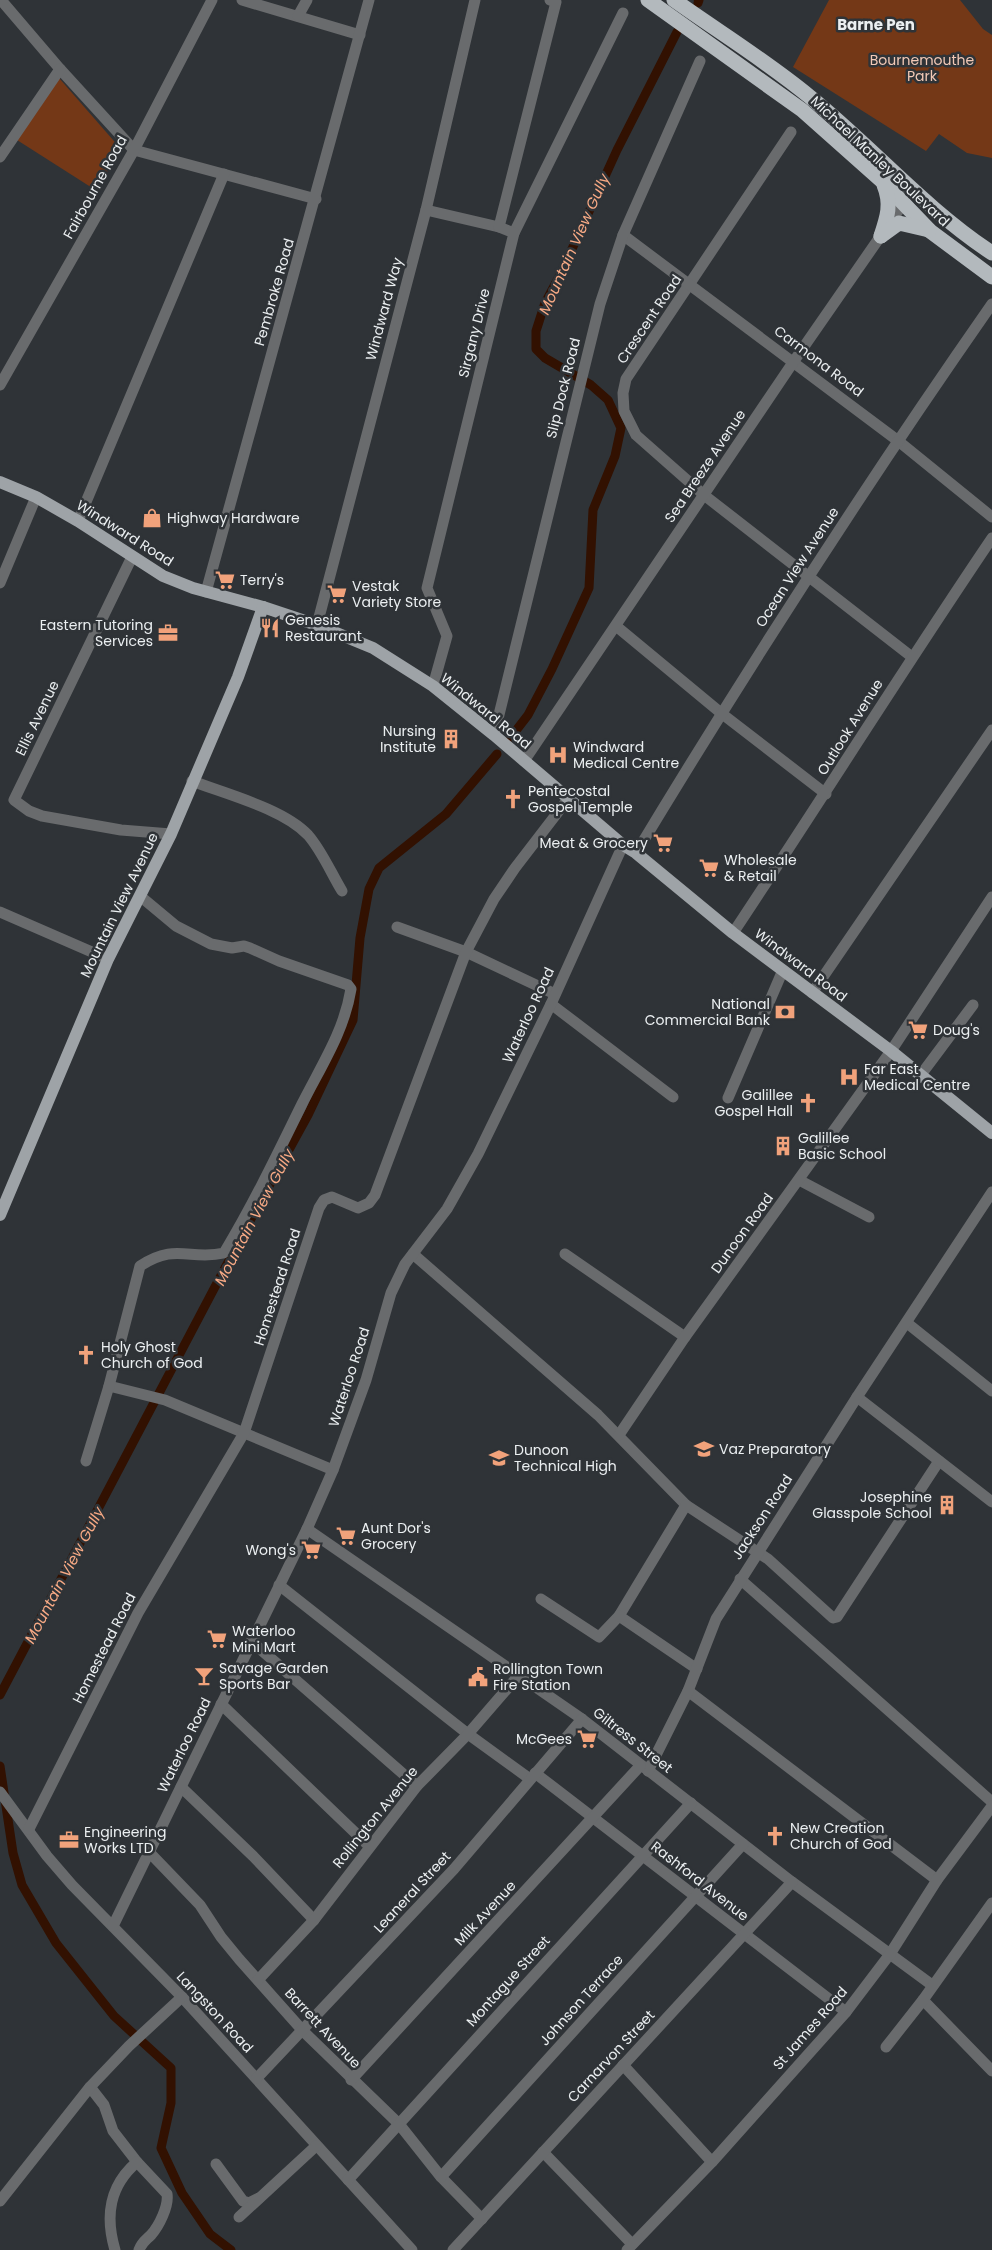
<svg xmlns="http://www.w3.org/2000/svg" width="992" height="2250" viewBox="0 0 992 2250" font-family="Poppins,sans-serif">
	<style>
		.green { fill: #743817 }
		.lines { fill: none; stroke-linecap: round; stroke-linejoin: round }
		.stream { stroke: #321101; stroke-width: 2.5 }
		.canal { stroke: #321101; stroke-width: 9 }
		.minor { stroke: #696b6d; stroke-width: 11 }
		.major { stroke: #9ea3a7; stroke-width: 12 }
		.highway { stroke: #b3b9bd; stroke-width: 15 }
		.labels { text-anchor: middle; dominant-baseline: central; stroke-width: 5; stroke-linejoin: round; paint-order: stroke }
		.park-label { font-size: 14px; fill: #f2c9b6; stroke: #2f3337 }
		.street-label { font-size: 14px; fill: #ebeff1; stroke: #2f3337 }
		.poi-label { font-size: 14px; fill: #ebeff1; stroke: #2f3337; text-anchor: start }
		.neighbourhood-label { font-size: 15px; font-weight: bold; fill: #ebeff1; stroke: #2f3337 }
		.water-label { font-size: 15px; font-style: italic; fill: #f8aa85; stroke: #2f3337 }
	</style>
	<rect width="100%" height="100%" fill="#2f3337"/>
	<g class="green">
		<polygon points="829,0 960,0 983,29 992,35 992,158 967,153 939,134 926,151 793,67"/>
		<polygon points="59,78 120,148 97,191 17,140"/>
	</g>
	<g class="lines">
		<polyline class="stream" points="695,0 698,3"/>
		<g class="canal">
			<polyline points="698,3 699,0"/>
			<polyline points="511,737 528,715 552,669 589,588 593,510 615,456 621,428 608,400 591,385 545,358 536,349 536,331 545,303 562,271 617,150 677,32"/>
			<polyline points="0,1695 246,1228 308,1115 353,1020 360,938 369,889 379,868 446,814 497,754"/>
			<polyline points="0,1766 13,1853 22,1885 56,1943 114,2016 171,2068 171,2103 161,2148 182,2193 210,2234 231,2250"/>
		</g>
		<g class="minor">
			<polyline points="1,0 60,69 134,150 316,199"/>
			<polyline points="242,0 360,35"/>
			<polyline points="298,16 307,0"/>
			<polyline points="791,132 626,379 623,393 624,411 636,435 704,495 912,657"/>
			<polyline points="0,157 60,69"/>
			<polyline points="426,210 499,227"/>
			<polyline points="514,233 623,13"/>
			<polyline points="623,235 897,440 992,517"/>
			<polyline points="0,385 134,150 212,0"/>
			<polyline points="78,521 224,174"/>
			<polyline points="132,557 14,800 29,811 42,816 121,830 171,834"/>
			<polyline points="0,583 36,497"/>
			<polyline points="206,592 369,0"/>
			<polyline points="317,625 426,210 475,0"/>
			<polyline points="616,626 721,713 826,794"/>
			<polyline points="433,686 447,636 427,588 514,233 499,227 556,2 550,0"/>
			<polyline points="494,735 600,304 623,235 700,61"/>
			<polyline points="524,761 794,361 907,198"/>
			<path d="M192 781C226 794 284 809 308 835 322 851 331 873 342 891"/>
			<path d="M636 853C749 666 867 483 992 304"/>
			<polyline points="0,912 108,959"/>
			<polyline points="397,927 466,952 555,994"/>
			<path d="M733 933C820 802 904 668 992 538"/>
			<polyline points="812,993 992,730"/>
			<polyline points="551,1004 673,1097"/>
			<polyline points="920,1076 973,1005"/>
			<polyline points="728,1098 783,970"/>
			<polyline points="799,1180 869,1217"/>
			<polyline points="413,1254 598,1415 686,1505 768,1559 833,1618 837,1617 939,1461"/>
			<polyline points="565,1254 685,1337"/>
			<polyline points="907,1323 992,1391"/>
			<polyline points="109,1386 165,1400 333,1470"/>
			<polyline points="857,1397 992,1502"/>
			<polyline points="619,1435 685,1337 891,1051 992,897"/>
			<path d="M86 1461 109 1386 140 1266C176 1242 190 1261 224 1253 253 1205 277 1155 302 1104 321 1066 344 1032 351 989L348 985 279 961 250 948 244 946 232 948 211 944 176 926 140 896"/>
			<polyline points="307,1529 582,1719 792,1882 932,1985"/>
			<polyline points="740,1579 992,1802"/>
			<polyline points="279,1585 468,1734 530,1779"/>
			<polyline points="541,1599 599,1637 619,1616 686,1505"/>
			<polyline points="619,1616 697,1669"/>
			<polyline points="251,1641 417,1786"/>
			<polyline points="688,1691 937,1880"/>
			<polyline points="221,1704 369,1846"/>
			<polyline points="648,1771 688,1691 716,1619 857,1397 992,1192"/>
			<polyline points="535,1773 846,2012"/>
			<polyline points="181,1787 253,1856 314,1920"/>
			<polyline points="0,1792 47,1856 72,1885 182,1997 412,2250"/>
			<polyline points="29,1829 138,1613 244,1433 319,1208 324,1200 332,1197 358,1208 369,1203 375,1195 466,952 494,899 515,868 568,799"/>
			<polyline points="149,1852 200,1905 221,1937 239,1959 303,2031 399,2124 441,2177 482,2219"/>
			<polyline points="113,1926 307,1529 333,1470 366,1380 391,1293 405,1264 447,1209 478,1154 551,1004 623,845"/>
			<polyline points="258,1980 314,1920 417,1786 468,1734 519,1675"/>
			<polyline points="923,2000 992,2071"/>
			<polyline points="886,2047 923,2000 992,1903"/>
			<polyline points="623,2065 712,2162"/>
			<polyline points="257,2078 454,1869 582,1719"/>
			<polyline points="351,2080 640,1766"/>
			<path d="M90 2087 104 2105 113 2131 137 2162 167 2194C169 2206 159 2226 151 2235 145 2241 142 2242 139 2250"/>
			<polyline points="543,2152 632,2244"/>
			<polyline points="216,2164 243,2201 249,2203 259,2198"/>
			<polyline points="441,2177 743,1844"/>
			<polyline points="348,2180 691,1803"/>
			<polyline points="0,2201 90,2087 129,2046 182,1997"/>
			<polyline points="239,2217 316,2146"/>
			<path d="M115 2250C105 2216 109 2186 137 2162"/>
			<polyline points="453,2250 792,1882"/>
			<polyline points="627,2250 712,2162 846,2012 890,1954 937,1880 992,1806"/>
		</g>
		<g class="major">
			<polyline points="0,482 36,497 78,521 163,576 193,588 263,607 317,625 373,648 433,686 494,735 623,845 636,853 733,933 891,1051 992,1133"/>
			<polyline points="0,1215 108,959 171,834 238,677 263,607"/>
		</g>
		<g class="highway">
			<polyline points="648,0 802,110 883,182 930,231 992,277"/>
			<path d="M674 0C719 32 768 62 810 97 872 147 925 209 992 253"/>
			<path d="M881 236C887 218 892 204 884 185"/>
			<polyline points="881,236 899,223 929,230"/>
		</g>
	</g>
	<defs>
		<symbol id="shop-bare" viewBox="-9 -9 18 18"><path d="M-5-2.5h2.3a2.7 3.5 0 0 1 5.4 0H5L5.5 6h-11ZM-1.5-2.5h3a1.5 2.3 0 0 0-3 0Z" fill="#f1a27b" stroke="#2f3337" stroke-width="2.5" paint-order="stroke"/></symbol>
		<symbol id="supermarket-bare" viewBox="-9 -9 18 18"><path d="M-6-5.5h2.5l.6 2H6L4.5 2H-2.5L-4.4-4H-6ZM-1.5 3.2a1.3 1.3 0 1 0 .1 0ZM3 3.2a1.3 1.3 0 1 0 .1 0Z" fill="#f1a27b" stroke="#2f3337" stroke-width="2.5" paint-order="stroke"/></symbol>
		<symbol id="restaurant-bare" viewBox="-9 -9 18 18"><path d="M-5-6h1v4h1v-4h1v4h1v-4h1v5L-1.5 .5V6h-2V.5L-5-1ZM5-6V6H3V1.5H1.5Q1.5-4 5-6Z" fill="#f1a27b" stroke="#2f3337" stroke-width="2.5" paint-order="stroke"/></symbol>
		<symbol id="office-bare" viewBox="-9 -9 18 18"><path d="M-6-3h4V-5.5h4V-3h4V5H-6ZM-1-4.5V-3h2v-1.5ZM-6 0V1H6V0Z" fill="#f1a27b" stroke="#2f3337" stroke-width="2.5" paint-order="stroke"/></symbol>
		<symbol id="building-bare" viewBox="-9 -9 18 18"><path d="M-4-6H4V6H1V3H-1V6H-4ZM-2.5-4.3h1.7v1.8h-1.7ZM.8-4.3h1.7v1.8H.8ZM-2.5-1h1.7V.8h-1.7ZM.8-1h1.7V.8H.8Z" fill="#f1a27b" stroke="#2f3337" stroke-width="2.5" paint-order="stroke"/></symbol>
		<symbol id="hospital-bare" viewBox="-9 -9 18 18"><path d="M-5-5h3v3.5h4V-5h3V5h-3V1.5h-4V5h-3Z" fill="#f1a27b" stroke="#2f3337" stroke-width="2.5" paint-order="stroke"/></symbol>
		<symbol id="church-bare" viewBox="-9 -9 18 18"><path d="M-1.2-6h2.4v3.5h3.3v2.4h-3.3V6h-2.4V-.1h-3.3v-2.4h3.3Z" fill="#f1a27b" stroke="#2f3337" stroke-width="2.5" paint-order="stroke"/></symbol>
		<symbol id="bank-bare" viewBox="-9 -9 18 18"><path d="M-6-4H6V4H-6ZM0-2.3a2.3 2.3 0 1 0 0 4.6a2.3 2.3 0 1 0 0-4.6Z" fill="#f1a27b" stroke="#2f3337" stroke-width="2.5" paint-order="stroke"/></symbol>
		<symbol id="school-bare" viewBox="-9 -9 18 18"><path d="M0-5L7-2L0 1L-7-2ZM-4 1L0 2.5L4 1V4Q0 6-4 4Z" fill="#f1a27b" stroke="#2f3337" stroke-width="2.5" paint-order="stroke"/></symbol>
		<symbol id="bar-bare" viewBox="-9 -9 18 18"><path d="M-6-5H6L.8 .8V4.5H3.5V6h-7V4.5H-.8V.8Z" fill="#f1a27b" stroke="#2f3337" stroke-width="2.5" paint-order="stroke"/></symbol>
		<symbol id="civic-bare" viewBox="-9 -9 18 18"><path d="M-.6-6.5H3V-4.5H.6V-3L4-1V1h2V6H-6V1h2V-1L-.6-3ZM-1.2 2.5V6h2.4V2.5Z" fill="#f1a27b" stroke="#2f3337" stroke-width="2.5" paint-order="stroke"/></symbol>
	</defs>
	<g fill-rule="evenodd">
		<use href="#shop-bare" x="138" y="504" width="28" height="28"/>
		<use href="#supermarket-bare" x="211" y="566" width="28" height="28"/>
		<use href="#supermarket-bare" x="323" y="580" width="28" height="28"/>
		<use href="#restaurant-bare" x="256" y="614" width="28" height="28"/>
		<use href="#office-bare" x="154" y="619" width="28" height="28"/>
		<use href="#building-bare" x="437" y="725" width="28" height="28"/>
		<use href="#hospital-bare" x="544" y="741" width="28" height="28"/>
		<use href="#church-bare" x="499" y="785" width="28" height="28"/>
		<use href="#supermarket-bare" x="649" y="829" width="28" height="28"/>
		<use href="#supermarket-bare" x="695" y="854" width="28" height="28"/>
		<use href="#bank-bare" x="771" y="998" width="28" height="28"/>
		<use href="#supermarket-bare" x="904" y="1016" width="28" height="28"/>
		<use href="#hospital-bare" x="835" y="1063" width="28" height="28"/>
		<use href="#church-bare" x="794" y="1089" width="28" height="28"/>
		<use href="#building-bare" x="769" y="1132" width="28" height="28"/>
		<use href="#church-bare" x="72" y="1341" width="28" height="28"/>
		<use href="#school-bare" x="690" y="1435" width="28" height="28"/>
		<use href="#school-bare" x="485" y="1444" width="28" height="28"/>
		<use href="#building-bare" x="933" y="1491" width="28" height="28"/>
		<use href="#supermarket-bare" x="332" y="1522" width="28" height="28"/>
		<use href="#supermarket-bare" x="297" y="1536" width="28" height="28"/>
		<use href="#supermarket-bare" x="203" y="1625" width="28" height="28"/>
		<use href="#bar-bare" x="190" y="1662" width="28" height="28"/>
		<use href="#civic-bare" x="464" y="1663" width="28" height="28"/>
		<use href="#supermarket-bare" x="573" y="1725" width="28" height="28"/>
		<use href="#church-bare" x="761" y="1822" width="28" height="28"/>
		<use href="#office-bare" x="55" y="1826" width="28" height="28"/>
	</g>
	<g class="labels">
		<g class="park-label">
			<text x="922" y="60">Bournemouthe<tspan x="922" dy="16">Park</tspan></text>
		</g>
		<g class="street-label">
			<text transform="translate(880 161) rotate(43)">Michael Manley Boulevard</text>
			<text transform="translate(95 187) rotate(-61)">Fairbourne Road</text>
			<text transform="translate(274 292) rotate(-74)">Pembroke Road</text>
			<text transform="translate(384 309) rotate(-75)">Windward Way</text>
			<text transform="translate(649 319) rotate(-56)">Crescent Road</text>
			<text transform="translate(474 333) rotate(-76)">Sirgany Drive</text>
			<text transform="translate(819 361) rotate(37)">Carmona Road</text>
			<text transform="translate(563 388) rotate(-76)">Slip Dock Road</text>
			<text transform="translate(705 466) rotate(-56)">Sea Breeze Avenue</text>
			<text transform="translate(125 533) rotate(32)">Windward Road</text>
			<text transform="translate(797 567) rotate(-57)">Ocean View Avenue</text>
			<text transform="translate(486 711) rotate(39)">Windward Road</text>
			<text transform="translate(37 718) rotate(-64)">Ellis Avenue</text>
			<text transform="translate(850 727) rotate(-58)">Outlook Avenue</text>
			<text transform="translate(119 905) rotate(-64)">Mountain View Avenue</text>
			<text transform="translate(801 965) rotate(37)">Windward Road</text>
			<text transform="translate(528 1015) rotate(-65)">Waterloo Road</text>
			<text transform="translate(742 1233) rotate(-54)">Dunoon Road</text>
			<text transform="translate(277 1287) rotate(-72)">Homestead Road</text>
			<text transform="translate(349 1377) rotate(-72)">Waterloo Road</text>
			<text transform="translate(762 1517) rotate(-57)">Jackson Road</text>
			<text transform="translate(104 1648) rotate(-63)">Homestead Road</text>
			<text transform="translate(633 1740) rotate(38)">Giltress Street</text>
			<text transform="translate(184 1745) rotate(-64)">Waterloo Road</text>
			<text transform="translate(375 1817) rotate(-51)">Rollington Avenue</text>
			<text transform="translate(700 1881) rotate(38)">Rashford Avenue</text>
			<text transform="translate(412 1892) rotate(-47)">Leaneral Street</text>
			<text transform="translate(485 1913) rotate(-47)">Milk Avenue</text>
			<text transform="translate(508 1981) rotate(-48)">Montague Street</text>
			<text transform="translate(581 2000) rotate(-48)">Johnson Terrace</text>
			<text transform="translate(215 2012) rotate(47)">Langston Road</text>
			<text transform="translate(323 2028) rotate(47)">Barrett Avenue</text>
			<text transform="translate(810 2028) rotate(-49)">St James Road</text>
			<text transform="translate(611 2056) rotate(-47)">Carnarvon Street</text>
		</g>
		<g class="poi-label">
			<text x="167" y="518">Highway Hardware</text>
			<text x="240" y="580">Terry's</text>
			<text x="352" y="586">Vestak<tspan x="352" dy="16">Variety Store</tspan></text>
			<text x="285" y="620">Genesis<tspan x="285" dy="16">Restaurant</tspan></text>
			<text x="153" y="625" text-anchor="end">Eastern Tutoring<tspan x="153" dy="16">Services</tspan></text>
			<text x="436" y="731" text-anchor="end">Nursing<tspan x="436" dy="16">Institute</tspan></text>
			<text x="573" y="747">Windward<tspan x="573" dy="16">Medical Centre</tspan></text>
			<text x="528" y="791">Pentecostal<tspan x="528" dy="16">Gospel Temple</tspan></text>
			<text x="648" y="843" text-anchor="end">Meat &amp; Grocery</text>
			<text x="724" y="860">Wholesale<tspan x="724" dy="16">&amp; Retail</tspan></text>
			<text x="770" y="1004" text-anchor="end">National<tspan x="770" dy="16">Commercial Bank</tspan></text>
			<text x="933" y="1030">Doug's</text>
			<text x="864" y="1069">Far East<tspan x="864" dy="16">Medical Centre</tspan></text>
			<text x="793" y="1095" text-anchor="end">Galillee<tspan x="793" dy="16">Gospel Hall</tspan></text>
			<text x="798" y="1138">Galillee<tspan x="798" dy="16">Basic School</tspan></text>
			<text x="101" y="1347">Holy Ghost<tspan x="101" dy="16">Church of God</tspan></text>
			<text x="719" y="1449">Vaz Preparatory</text>
			<text x="514" y="1450">Dunoon<tspan x="514" dy="16">Technical High</tspan></text>
			<text x="932" y="1497" text-anchor="end">Josephine<tspan x="932" dy="16">Glasspole School</tspan></text>
			<text x="361" y="1528">Aunt Dor's<tspan x="361" dy="16">Grocery</tspan></text>
			<text x="296" y="1550" text-anchor="end">Wong's</text>
			<text x="232" y="1631">Waterloo<tspan x="232" dy="16">Mini Mart</tspan></text>
			<text x="219" y="1668">Savage Garden<tspan x="219" dy="16">Sports Bar</tspan></text>
			<text x="493" y="1669">Rollington Town<tspan x="493" dy="16">Fire Station</tspan></text>
			<text x="572" y="1739" text-anchor="end">McGees</text>
			<text x="790" y="1828">New Creation<tspan x="790" dy="16">Church of God</tspan></text>
			<text x="84" y="1832">Engineering<tspan x="84" dy="16">Works LTD</tspan></text>
		</g>
		<g class="neighbourhood-label">
			<text x="876" y="24">Barne Pen</text>
		</g>
		<g class="water-label">
			<text transform="translate(574 244) rotate(-66)">Mountain View Gully</text>
			<text transform="translate(254 1217) rotate(-62)">Mountain View Gully</text>
			<text transform="translate(64 1575) rotate(-62)">Mountain View Gully</text>
		</g>
	</g>
</svg>
